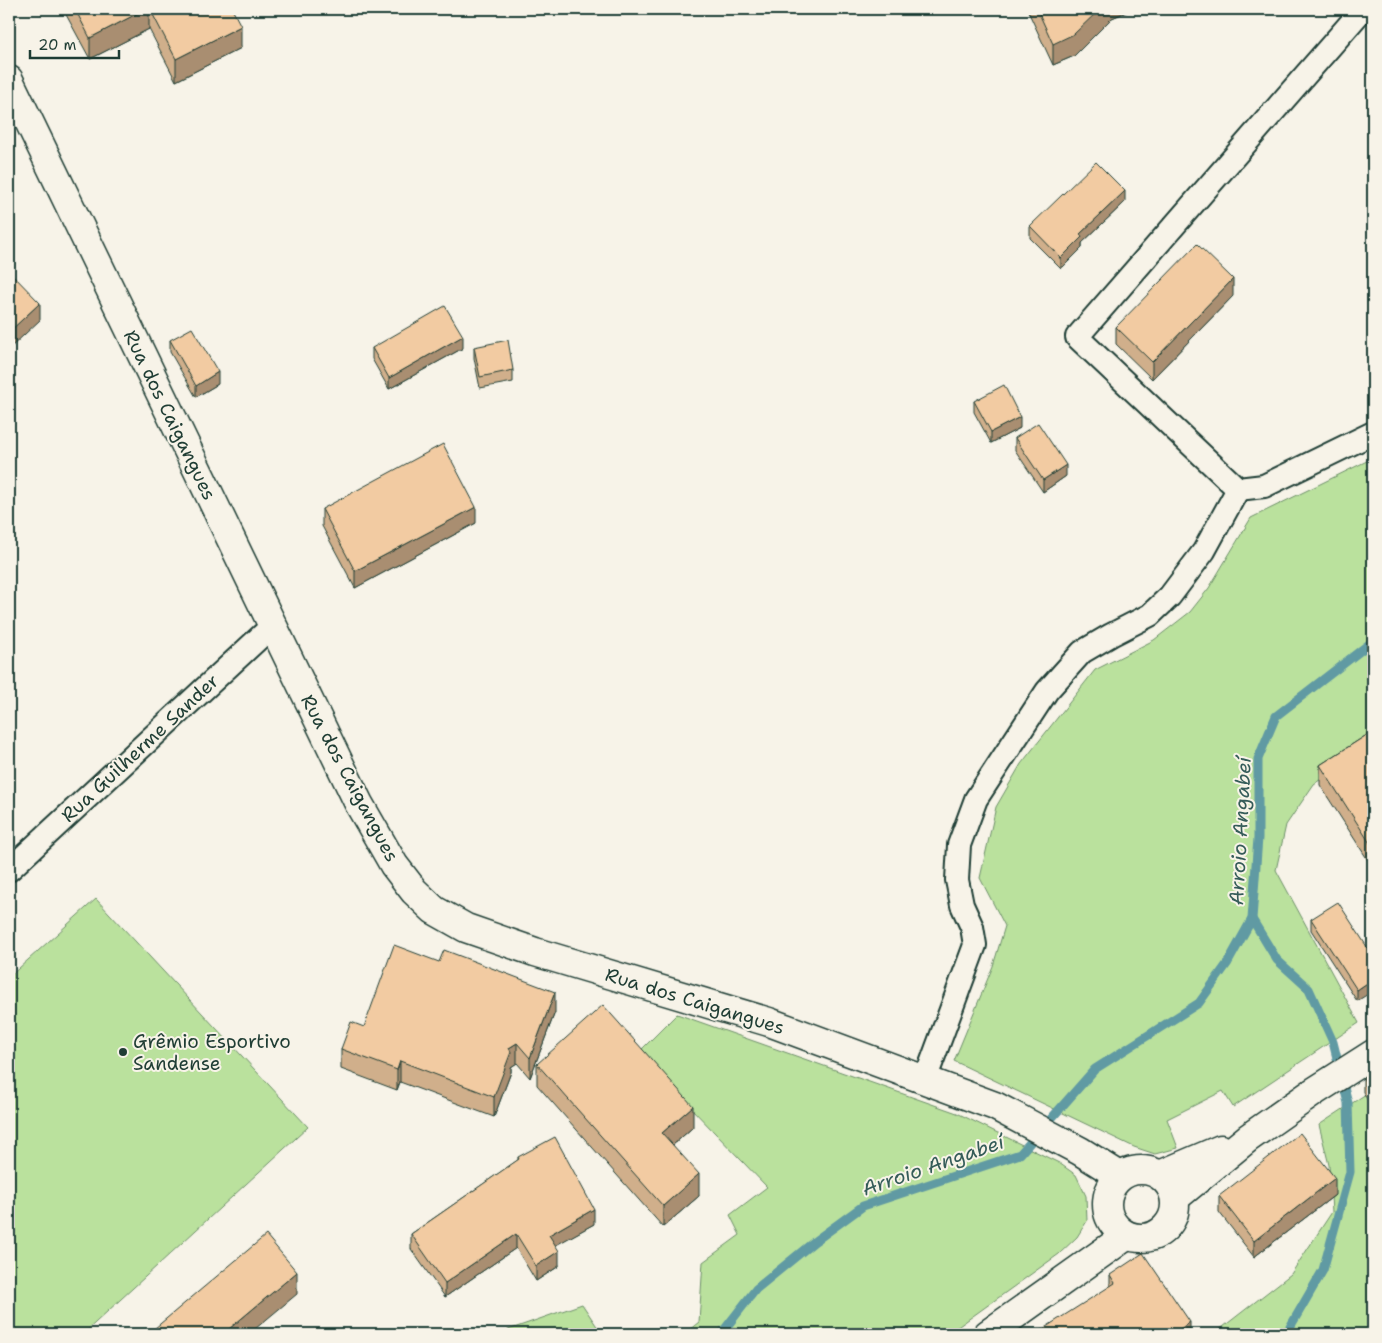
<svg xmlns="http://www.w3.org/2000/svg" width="1382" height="1343" viewBox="0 0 1382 1343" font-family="'Shantell Sans',sans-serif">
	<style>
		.green { fill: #bae19d; stroke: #6c8f68 }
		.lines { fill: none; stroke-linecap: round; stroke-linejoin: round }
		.stream { stroke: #609aa3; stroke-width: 9 }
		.minor-casing { stroke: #1f3d34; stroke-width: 26 }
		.tertiary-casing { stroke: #1f3d34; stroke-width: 31 }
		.secondary-casing { stroke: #1f3d34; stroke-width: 31 }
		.minor { stroke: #f7f3e8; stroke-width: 22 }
		.tertiary { stroke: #f7f3e8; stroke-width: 28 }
		.secondary { stroke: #f7f3e8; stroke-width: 28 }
		.wall { fill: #d0af8b; stroke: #1f3d34 }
		.shaded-wall { fill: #a98e71; stroke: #1f3d34 }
		.building { fill: #f2cba2; stroke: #1f3d34 }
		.poi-dot { fill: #1f3d34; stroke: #f7f3e8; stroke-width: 2 }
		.labels { text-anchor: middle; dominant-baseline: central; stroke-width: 4; stroke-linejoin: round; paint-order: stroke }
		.street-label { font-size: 19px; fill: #1f3d34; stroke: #f7f3e8 }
		.poi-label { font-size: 19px; fill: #1f3d34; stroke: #f7f3e8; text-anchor: start }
		.water-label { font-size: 20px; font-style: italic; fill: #355c59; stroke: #f7f3e8 }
	</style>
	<rect width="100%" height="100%" fill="#f7f3e8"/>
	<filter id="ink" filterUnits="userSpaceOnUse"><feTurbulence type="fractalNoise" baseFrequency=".02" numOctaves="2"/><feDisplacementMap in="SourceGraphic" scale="10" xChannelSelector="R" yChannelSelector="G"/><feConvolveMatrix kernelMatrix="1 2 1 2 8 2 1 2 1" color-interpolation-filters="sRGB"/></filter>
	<g filter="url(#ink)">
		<g class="green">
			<polygon points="1373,458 1373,743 1314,784 1286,825 1276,870 1359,1023 1233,1107 1223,1091 1167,1119 1178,1148 1155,1154 1134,1147 954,1061 993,966 1005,926 980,878 996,807 1021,764 1095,670 1154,640 1190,612 1209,588 1251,518"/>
			<polygon points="96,899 308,1127 83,1334 9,1334 9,977"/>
			<polygon points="677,1014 957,1113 1059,1163 1076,1175 1086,1196 1087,1221 1077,1237 1059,1254 948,1334 830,1334 828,1333 826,1334 684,1334 699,1322 703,1262 740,1235 730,1215 767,1187 638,1053"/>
			<polygon points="1369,1092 1373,1107 1373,1334 1214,1334 1291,1274 1332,1212 1329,1165 1319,1125"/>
			<polygon points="582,1304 602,1334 497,1334"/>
		</g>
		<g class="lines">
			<g class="stream">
				<polyline points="1252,919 1277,960 1309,989 1333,1042 1348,1103 1350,1172 1323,1270 1286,1334"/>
				<polyline points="721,1334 756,1289 815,1241 863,1206 1020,1154 1095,1069 1199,1003 1227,964 1252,919 1258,838 1258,759 1276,716 1373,641"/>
			</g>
			<defs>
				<g id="minor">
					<polyline points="1363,9 1077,337 1238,489 1264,486 1373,433"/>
					<polyline points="9,870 272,626"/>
					<polyline points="925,1080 975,945 972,927 962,905 957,880 959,845 976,799 1047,691 1082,652 1111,635 1150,615 1170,596 1204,551 1238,489"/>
				</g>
				<polyline id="tertiary" points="9,80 359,804 394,865 414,891 434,910 466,928 535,952 769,1022 995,1106 1080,1151 1120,1176"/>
				<g id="secondary">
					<circle cx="1141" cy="1204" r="34"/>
					<polyline points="1160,1175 1221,1149"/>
					<polyline points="1175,1198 1248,1138 1315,1091 1373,1054"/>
					<polyline points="988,1334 1126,1236"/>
				</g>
			</defs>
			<use href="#minor" class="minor-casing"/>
			<use href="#tertiary" class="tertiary-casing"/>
			<use href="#secondary" class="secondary-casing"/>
			<use href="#minor" class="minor"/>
			<use href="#tertiary" class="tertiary"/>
			<use href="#secondary" class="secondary"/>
		</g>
		<g class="wall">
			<polygon points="63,9 232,9 241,48 176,81 149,29 90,59"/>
			<polygon points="1027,9 1133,9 1112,18 1074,56 1053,65"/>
			<polygon points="1125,202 1082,243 1082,248 1061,269 1030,238 1030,226"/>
			<polygon points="1233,296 1152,379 1116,344 1116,327"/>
			<polygon points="170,340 218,384 196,397 170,352"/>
			<polygon points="474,347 513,370 513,382 480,388 474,358"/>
			<polygon points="372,348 463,348 389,389 372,359"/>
			<polygon points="974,401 1020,428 991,443 974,412"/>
			<polygon points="1015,438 1066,476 1043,492 1015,450"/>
			<polygon points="322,509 476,523 355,588 322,526"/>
			<polygon points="1373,731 1373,868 1320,785 1320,765"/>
			<polygon points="1311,919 1373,956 1357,1001 1311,930"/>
			<polygon points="555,1012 530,1078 517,1063 511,1067 511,1072 494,1117 400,1082 397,1090 341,1069 341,1049 364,1027"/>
			<polygon points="537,1064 693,1127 673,1145 699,1196 663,1227 537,1085"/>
			<polygon points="1373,1071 1373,1109 1363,1092 1363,1077"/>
			<polygon points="518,1157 594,1224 555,1245 559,1266 536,1281 516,1248 445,1297 411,1249 411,1234 518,1160"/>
			<polygon points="1335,1195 1254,1257 1219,1212 1219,1196"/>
			<polygon points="1110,1275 1190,1334 1110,1286"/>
		</g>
		<g class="shaded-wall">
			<polygon points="146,9 149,9 149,29 90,59 90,38"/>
			<polygon points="1100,9 1133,9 1112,18 1074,56 1053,65 1053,44"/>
			<polygon points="241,26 241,48 176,81 176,59"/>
			<polygon points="1125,191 1125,202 1082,243 1082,248 1061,269 1061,258 1080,234"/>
			<polygon points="1233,279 1233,296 1152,379 1152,362"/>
			<polygon points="40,303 40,320 9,349 9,332"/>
			<polygon points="463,336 463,348 389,389 389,378"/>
			<polygon points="218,372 218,384 196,397 196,386"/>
			<polygon points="1020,417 1020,428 991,443 991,432"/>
			<polygon points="1066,465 1066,476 1043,492 1043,480"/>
			<polygon points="476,507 476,523 355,588 355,571"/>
			<polygon points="1373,979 1373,991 1357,1001 1357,990"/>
			<polygon points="555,992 555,1012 530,1078 530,1058"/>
			<polygon points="517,1043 517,1063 511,1067 511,1072 494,1117 494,1097 509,1048"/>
			<polygon points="400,1061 400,1082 397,1090 397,1070"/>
			<polygon points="693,1106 693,1127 662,1155 662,1133"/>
			<polygon points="699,1174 699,1196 663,1227 663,1206"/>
			<polygon points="1335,1178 1335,1195 1254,1257 1254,1241"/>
			<polygon points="594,1209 594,1224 549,1249 549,1235"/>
			<polygon points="516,1234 516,1248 445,1297 445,1283"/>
			<polygon points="559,1251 559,1266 536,1281 536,1266"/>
			<polygon points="297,1272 297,1294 249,1334 223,1334"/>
			<polygon points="1190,1322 1190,1334 1173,1334"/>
		</g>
		<g class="building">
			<polygon points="75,9 146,9 90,38"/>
			<polygon points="150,9 232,9 241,26 176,59"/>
			<polygon points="1037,9 1100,9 1074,34 1053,44"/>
			<polygon points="1096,162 1125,191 1080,234 1082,237 1061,258 1030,226"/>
			<polygon points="1197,244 1233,279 1152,362 1116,327"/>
			<polygon points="9,271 40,303 9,332"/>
			<polygon points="445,306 463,336 389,378 372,348"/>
			<polygon points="192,328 218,372 196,386 170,340"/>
			<polygon points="508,340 513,370 480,377 474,347"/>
			<polygon points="1004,385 1020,417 991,432 974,401"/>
			<polygon points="1038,423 1066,465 1043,480 1015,438"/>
			<polygon points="443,444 476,507 355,571 322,509"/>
			<polygon points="1373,731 1373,848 1320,765"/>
			<polygon points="1338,902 1373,956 1373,979 1357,990 1311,919"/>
			<polygon points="394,945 439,962 444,950 555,992 530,1058 517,1043 509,1048 511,1052 494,1097 400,1061 397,1070 341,1049 351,1022 364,1027"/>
			<polygon points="603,1005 693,1106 662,1133 699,1174 663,1206 537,1064"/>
			<polygon points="1373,1071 1373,1094 1363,1077"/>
			<polygon points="1300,1133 1335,1178 1254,1241 1219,1196"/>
			<polygon points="555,1137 594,1209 549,1235 559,1251 536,1266 516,1234 445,1283 411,1234 519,1159 518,1157"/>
			<polygon points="266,1235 297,1272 223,1334 148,1334"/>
			<polygon points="1143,1253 1190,1322 1173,1334 1035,1334 1115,1283 1110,1275"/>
		</g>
	</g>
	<circle class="poi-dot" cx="123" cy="1052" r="5"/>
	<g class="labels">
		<g class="street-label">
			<text transform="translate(170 415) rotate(64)">Rua dos Caigangues</text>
			<text transform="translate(140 748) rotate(-43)">Rua Guilherme Sander</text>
			<text transform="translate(350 778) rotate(62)">Rua dos Caigangues</text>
			<text transform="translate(695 1001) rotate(17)">Rua dos Caigangues</text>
		</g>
		<g class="poi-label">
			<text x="133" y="1041">Grêmio Esportivo<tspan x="133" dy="22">Sandense</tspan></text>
		</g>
		<g class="water-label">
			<text transform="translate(1240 831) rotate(-87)">Arroio Angabeí</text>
			<text transform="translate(933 1165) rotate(-19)">Arroio Angabeí</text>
		</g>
	</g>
	<rect width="1382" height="1343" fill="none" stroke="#f7f3e8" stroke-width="30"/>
	<rect x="15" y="15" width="1352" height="1313" fill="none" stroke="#1f3d34" stroke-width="2" filter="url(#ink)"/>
	<path d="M30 50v8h89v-8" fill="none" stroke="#1f3d34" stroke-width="2.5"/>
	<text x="38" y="50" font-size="15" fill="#1f3d34" stroke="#f7f3e8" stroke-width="4" paint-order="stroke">20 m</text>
</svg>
